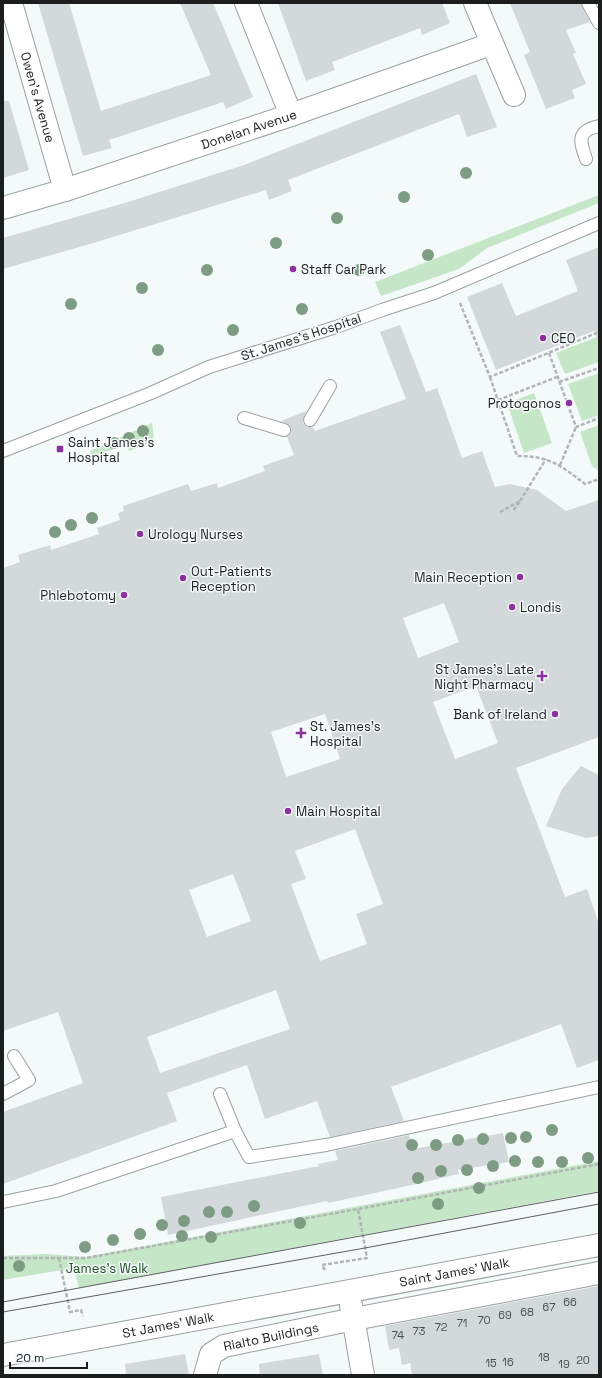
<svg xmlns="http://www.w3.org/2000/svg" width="602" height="1378" viewBox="0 0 602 1378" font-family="'Space Grotesk',sans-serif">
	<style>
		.green { fill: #c5e7c7 }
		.building { fill: #d3d9da; fill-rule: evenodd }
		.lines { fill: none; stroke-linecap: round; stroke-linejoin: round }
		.lane-casing { stroke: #9ba0a0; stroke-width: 14 }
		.street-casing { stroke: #9ba0a0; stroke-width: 24 }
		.path { stroke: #b1b5b5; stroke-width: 2.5; stroke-dasharray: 4 2; stroke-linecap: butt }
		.lane { stroke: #fff; stroke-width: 12 }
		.street { stroke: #fff; stroke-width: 22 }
		.tram { stroke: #5d6060; stroke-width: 1 }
		.tree { fill: #7e9c84 }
		.poi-dot { fill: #8b329e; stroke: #f4f9f9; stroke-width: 1.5 }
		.labels { text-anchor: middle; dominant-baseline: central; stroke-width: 3; stroke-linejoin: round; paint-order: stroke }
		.number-label { font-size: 11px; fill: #4a4d4d }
		.street-label { font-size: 13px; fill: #1c1e1e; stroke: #f4f9f9 }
		.poi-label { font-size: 13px; fill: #1c1e1e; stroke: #f4f9f9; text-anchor: start }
		.park-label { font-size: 13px; fill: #1d5024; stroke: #f4f9f9 }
	</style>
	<rect width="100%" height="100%" fill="#f4f9f9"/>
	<g class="green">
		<polygon points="599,195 599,203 487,248 459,269 381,296 375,282"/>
		<polygon points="599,336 599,362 565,374 556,353"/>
		<polygon points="599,373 599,415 582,421 568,384"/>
		<polygon points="534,393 552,443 524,453 507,403"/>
		<polygon points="152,423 154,436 150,443 129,451 126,445 91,457 90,451"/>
		<polygon points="599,425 599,471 592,466 580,432"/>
		<polygon points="599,1161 599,1191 79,1288 74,1268 3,1280 3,1256 45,1254 86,1257"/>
	</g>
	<g class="building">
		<polygon points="38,3 69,3 101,111 211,75 180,3 213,3 253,97 226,109 223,102 109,140 112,148 83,156"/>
		<polygon points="278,3 442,3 450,23 422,35 420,28 332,62 335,70 306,81"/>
		<polygon points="510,3 581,3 590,22 566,30 576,53 573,54 586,84 572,90 575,98 546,109 524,55 530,52"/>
		<polygon points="476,74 497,127 467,137 459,114 288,180 292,191 269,200 266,190 100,241 3,269 3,238 128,202 244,165"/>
		<polygon points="3,101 9,101 29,170 3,178"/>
		<polygon points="599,247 599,339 598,340 594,331 496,370 467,297 502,283 516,316 578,291 566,260"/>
		<path d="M400 325 426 392 437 388 462 458 482 451 495 487 510 484 537 490 566 511 599 500V737L516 768 565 897 587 889 599 924V1060L577 1068 561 1024 391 1087 404 1121 330 1137 317 1101 265 1119 247 1065 167 1093 177 1121 3 1184V1112L83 1083 58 1012 3 1031V568L20 562 18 555 50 545 51 550 99 534 97 528 120 520 118 513 124 511 123 506 188 484 191 491 217 483 218 488 265 471 263 466 294 455 287 437 291 433V428L289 425 281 421 306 411 303 420V423L307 427H313L315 431 406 399 380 332ZM444 603 459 642 418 658 403 618ZM476 686 498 743 455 759 433 702ZM325 714 340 759 286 777 271 732ZM355 829 383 904 356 914 367 944 320 961 291 884 306 879 295 851ZM233 874 251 921 207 937 189 890ZM276 990 290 1029 160 1073 147 1037Z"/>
		<polygon points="581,766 599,775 599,836 586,838 546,826 562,789"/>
		<polygon points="503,1133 509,1162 458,1170 459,1174 412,1185 328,1203 327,1201 168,1235 161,1197 319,1166 318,1164 338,1160 335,1151 409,1135 413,1149"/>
		<polygon points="599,1286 599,1375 412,1375 410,1363 402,1365 399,1348 389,1350 385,1326"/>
		<polygon points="185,1354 189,1375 126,1375 125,1364"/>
		<polygon points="319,1354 323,1375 260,1375 259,1364"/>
	</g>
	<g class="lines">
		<defs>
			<g id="lane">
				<polyline points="588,3 599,23"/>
				<path d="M586 159C580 141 576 131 599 126"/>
				<polyline points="244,418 284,430"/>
				<polyline points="310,420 330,386"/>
				<polyline points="3,451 151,393 209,367 336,327 382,310 434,293 599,223"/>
				<polyline points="3,1094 29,1080 14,1056"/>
				<polyline points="235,1131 249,1157 326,1145 599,1087"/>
				<polyline points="3,1202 56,1191 235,1131 220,1094"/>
			</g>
			<g id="street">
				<path id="s1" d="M11 3 65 190"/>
				<polyline points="246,3 291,115"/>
				<polyline points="475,3 514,95"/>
				<path id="s2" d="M3 208 65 190 291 115 491 44"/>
				<polyline points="351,1305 363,1375"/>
				<path id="s3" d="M3 1355 599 1245"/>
				<path id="s4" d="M205 1375 211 1354 224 1346 354 1319 599 1273"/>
			</g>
		</defs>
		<use href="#lane" class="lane-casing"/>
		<use href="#street" class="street-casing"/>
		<g class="path">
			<polyline points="460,303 490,377 599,332"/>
			<polyline points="549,353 576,427 599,418"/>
			<path d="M490 377 517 456C550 456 560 465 585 484L599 479"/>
			<polyline points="559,382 599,368"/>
			<polyline points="498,400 557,377"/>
			<polyline points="560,465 576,427"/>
			<polyline points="520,501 546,459"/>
			<polyline points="500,512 520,501 513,511"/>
			<polyline points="3,1258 86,1258 358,1209 599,1164"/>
			<polyline points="59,1258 70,1312 81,1310 83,1316"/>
			<polyline points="325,1270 322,1265 367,1258 358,1209"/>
		</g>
		<use href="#lane" class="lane"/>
		<use href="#street" class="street"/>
		<g class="tram">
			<polyline points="3,1302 599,1192"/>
			<polyline points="3,1312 365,1248 599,1204"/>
		</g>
	</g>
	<g class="tree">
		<circle cx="466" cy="173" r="6"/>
		<circle cx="404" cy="197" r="6"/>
		<circle cx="337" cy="218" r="6"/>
		<circle cx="276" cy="243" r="6"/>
		<circle cx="428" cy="255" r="6"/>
		<circle cx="207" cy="270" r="6"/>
		<circle cx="359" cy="270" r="6"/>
		<circle cx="142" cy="288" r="6"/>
		<circle cx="71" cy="304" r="6"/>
		<circle cx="302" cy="309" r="6"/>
		<circle cx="233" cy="330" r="6"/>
		<circle cx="158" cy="350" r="6"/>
		<circle cx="143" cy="431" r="6"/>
		<circle cx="129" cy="438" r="6"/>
		<circle cx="114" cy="443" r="6"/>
		<circle cx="92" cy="518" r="6"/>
		<circle cx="71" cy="525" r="6"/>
		<circle cx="55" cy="532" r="6"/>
		<circle cx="552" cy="1130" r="6"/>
		<circle cx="526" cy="1137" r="6"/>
		<circle cx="511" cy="1138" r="6"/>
		<circle cx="483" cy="1139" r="6"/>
		<circle cx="458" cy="1140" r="6"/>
		<circle cx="412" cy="1145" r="6"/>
		<circle cx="436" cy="1145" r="6"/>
		<circle cx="588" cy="1158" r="6"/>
		<circle cx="515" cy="1161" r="6"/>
		<circle cx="538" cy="1162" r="6"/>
		<circle cx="562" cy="1162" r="6"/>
		<circle cx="493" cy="1166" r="6"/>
		<circle cx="467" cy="1170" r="6"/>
		<circle cx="441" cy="1171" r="6"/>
		<circle cx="418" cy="1178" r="6"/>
		<circle cx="479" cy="1188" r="6"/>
		<circle cx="438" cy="1204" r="6"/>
		<circle cx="254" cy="1206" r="6"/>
		<circle cx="209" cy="1212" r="6"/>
		<circle cx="227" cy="1212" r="6"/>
		<circle cx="184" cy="1221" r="6"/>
		<circle cx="300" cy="1223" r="6"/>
		<circle cx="162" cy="1225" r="6"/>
		<circle cx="140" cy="1234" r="6"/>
		<circle cx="182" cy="1236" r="6"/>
		<circle cx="211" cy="1237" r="6"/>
		<circle cx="113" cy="1240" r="6"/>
		<circle cx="85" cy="1247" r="6"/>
		<circle cx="19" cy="1266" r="6"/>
	</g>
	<g class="poi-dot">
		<circle cx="293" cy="269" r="4"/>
		<circle cx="543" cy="338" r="4"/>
		<circle cx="569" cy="403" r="4"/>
		<rect x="56" y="445" width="8" height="8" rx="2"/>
		<circle cx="140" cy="534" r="4"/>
		<circle cx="520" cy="577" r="4"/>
		<circle cx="183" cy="578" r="4"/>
		<circle cx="124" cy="595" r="4"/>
		<circle cx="512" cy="607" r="4"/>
		<path d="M540 670h4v4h4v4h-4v4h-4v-4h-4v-4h4z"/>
		<circle cx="555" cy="714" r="4"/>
		<path d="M299 727h4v4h4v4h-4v4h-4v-4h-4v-4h4z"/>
		<circle cx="288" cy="811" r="4"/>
	</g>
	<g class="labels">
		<g class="number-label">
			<text x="570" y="1302">66</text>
			<text x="549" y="1307">67</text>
			<text x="527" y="1312">68</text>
			<text x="505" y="1315">69</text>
			<text x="484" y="1320">70</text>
			<text x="462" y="1323">71</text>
			<text x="441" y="1327">72</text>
			<text x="419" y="1331">73</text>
			<text x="398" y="1335">74</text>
			<text x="544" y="1357">18</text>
			<text x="583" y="1360">20</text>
			<text x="508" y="1362">16</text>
			<text x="491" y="1363">15</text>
			<text x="564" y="1364">19</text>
		</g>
		<g class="street-label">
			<text stroke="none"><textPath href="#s1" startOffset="98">Owen's Avenue</textPath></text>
			<text stroke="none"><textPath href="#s2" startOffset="258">Donelan Avenue</textPath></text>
			<text transform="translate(301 337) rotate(-18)">St. James's Hospital</text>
			<text stroke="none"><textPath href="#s3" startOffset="459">Saint James' Walk</textPath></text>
			<text stroke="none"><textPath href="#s3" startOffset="168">St James' Walk</textPath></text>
			<text stroke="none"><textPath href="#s4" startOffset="85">Rialto Buildings</textPath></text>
		</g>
		<g class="poi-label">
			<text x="301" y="269">Staff Car Park</text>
			<text x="551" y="338">CEO</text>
			<text x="561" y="403" text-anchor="end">Protogonos</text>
			<text x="68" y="442">Saint James's<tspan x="68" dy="15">Hospital</tspan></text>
			<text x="148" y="534">Urology Nurses</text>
			<text x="191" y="571">Out-Patients<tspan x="191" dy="15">Reception</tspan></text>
			<text x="512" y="577" text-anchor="end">Main Reception</text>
			<text x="116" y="595" text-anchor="end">Phlebotomy</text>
			<text x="520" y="607">Londis</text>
			<text x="534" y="669" text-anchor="end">St James's Late<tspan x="534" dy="15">Night Pharmacy</tspan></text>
			<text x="547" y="714" text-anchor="end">Bank of Ireland</text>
			<text x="310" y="726">St. James's<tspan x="310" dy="15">Hospital</tspan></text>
			<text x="296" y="811">Main Hospital</text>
		</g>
		<g class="park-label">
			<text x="107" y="1268">James's Walk</text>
		</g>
	</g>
	<rect width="602" height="1378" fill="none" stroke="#1c1e1e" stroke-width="8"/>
	<path d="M10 1362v6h77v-6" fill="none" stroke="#1c1e1e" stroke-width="2"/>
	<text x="16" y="1362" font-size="12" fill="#1c1e1e" stroke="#f4f9f9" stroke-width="3" paint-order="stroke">20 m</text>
</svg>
